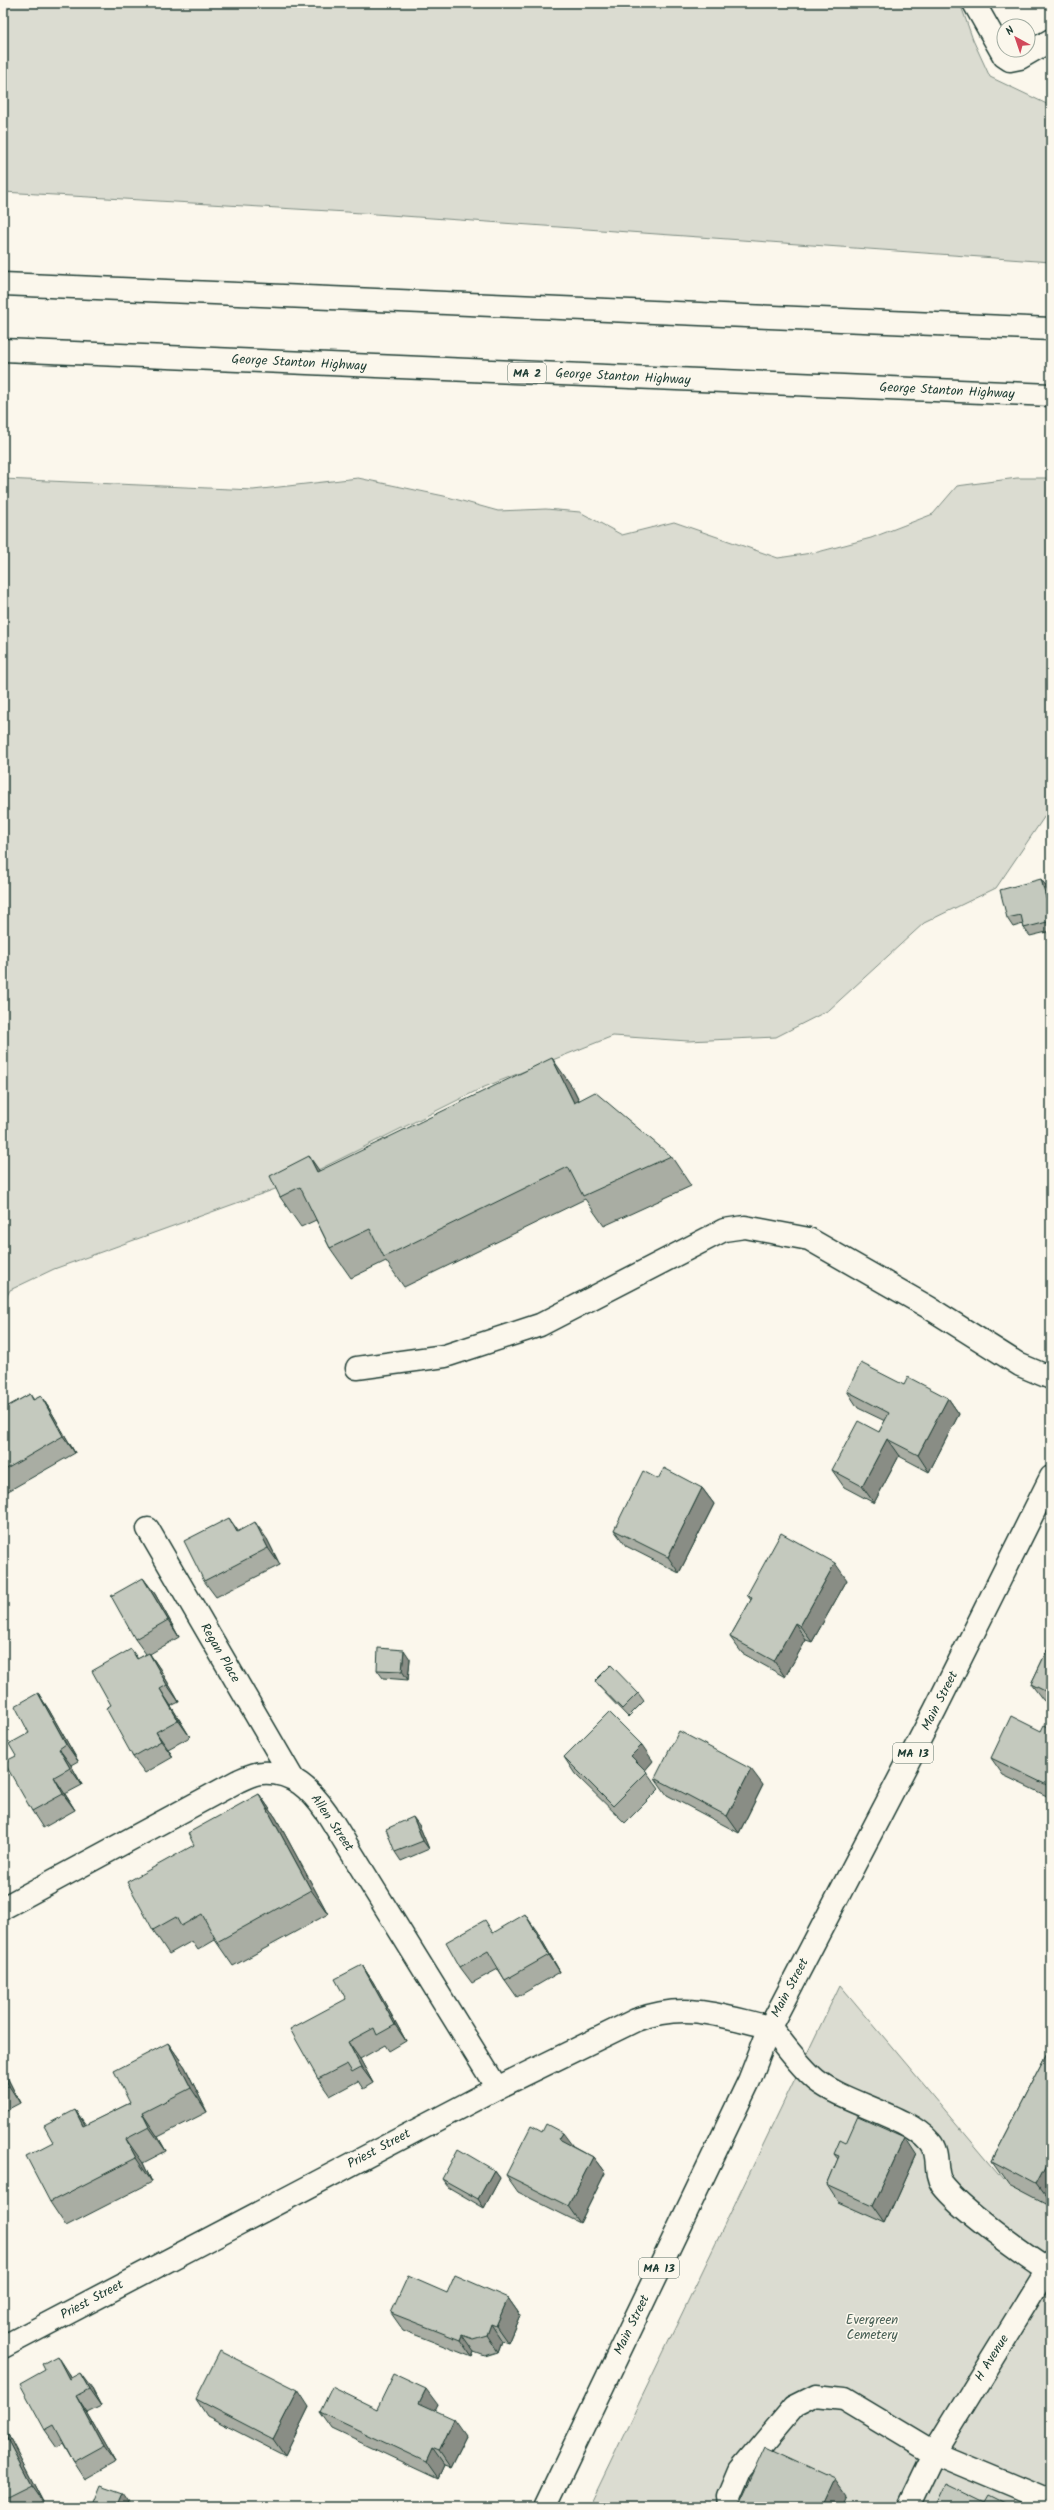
<svg xmlns="http://www.w3.org/2000/svg" width="1054" height="2510" viewBox="0 0 1054 2510" font-family="Kalam,sans-serif">
	<style>
		.green { fill: #dbdcd1; stroke: #7d8c82 }
		.lines { fill: none; stroke-linecap: round; stroke-linejoin: round }
		.service-casing { stroke: #1f3d34; stroke-width: 25 }
		.minor-casing { stroke: #1f3d34; stroke-width: 25 }
		.secondary-casing { stroke: #1f3d34; stroke-width: 25 }
		.primary-casing { stroke: #1f3d34; stroke-width: 25 }
		.motorway-casing { stroke: #1f3d34; stroke-width: 25 }
		.service { stroke: #fbf7ec; stroke-width: 22 }
		.minor { stroke: #fbf7ec; stroke-width: 22 }
		.secondary { stroke: #fbf7ec; stroke-width: 22 }
		.primary { stroke: #fbf7ec; stroke-width: 22 }
		.motorway { stroke: #fbf7ec; stroke-width: 22 }
		.wall { fill: #a9ada3; stroke: #1f3d34 }
		.shaded-wall { fill: #898d85; stroke: #1f3d34 }
		.building { fill: #c4c9be; stroke: #1f3d34 }
		.labels { text-anchor: middle; dominant-baseline: central; stroke-width: 3; stroke-linejoin: round; paint-order: stroke }
		.shield { fill: #fbf7ec; stroke: #61756b; stroke-width: 1 }
		.shield-label { font-size: 12px; font-weight: bold; fill: #1f3d34 }
		.street-label { font-size: 13px; fill: #1f3d34; stroke: #fbf7ec }
		.park-label { font-size: 13px; fill: #455d53; stroke: #fbf7ec }
	</style>
	<rect width="100%" height="100%" fill="#fbf7ec"/>
	<filter id="ink" filterUnits="userSpaceOnUse"><feTurbulence type="fractalNoise" baseFrequency=".025" numOctaves="2"/><feDisplacementMap in="SourceGraphic" scale="8" xChannelSelector="R" yChannelSelector="G"/><feConvolveMatrix kernelMatrix="1 2 1 2 8 2 1 2 1" color-interpolation-filters="sRGB"/></filter>
	<g filter="url(#ink)">
		<g class="green">
			<polygon points="3,3 960,3 973,40 990,77 1051,106 1051,262 347,212 3,192"/>
			<polygon points="358,478 444,496 498,511 546,509 580,512 622,535 674,522 778,558 818,552 871,538 933,514 957,486 1017,478 1051,478 1051,807 996,888 924,923 829,1010 776,1037 688,1041 613,1036 482,1088 292,1183 54,1269 10,1290 3,1304 3,479 253,490"/>
			<polygon points="840,1985 1003,2179 1051,2084 1051,2507 589,2507"/>
		</g>
		<g class="lines">
			<defs>
				<g id="service">
					<polyline points="974,3 1004,56 1010,60 1020,58 1051,40"/>
					<polyline points="357,1368 445,1356 540,1325 724,1230 745,1227 809,1239 928,1307 1020,1365 1051,1378"/>
					<path d="M770 2027C784 2044 799 2066 816 2080 845 2103 907 2115 930 2142 941 2154 933 2171 942 2185 960 2209 1024 2255 1051 2272"/>
					<polyline points="1051,2263 934,2453 1051,2502"/>
					<polyline points="730,2507 729,2497 740,2471 794,2407 816,2396 844,2399 934,2453 908,2507"/>
				</g>
				<g id="minor">
					<polyline points="148,1529 292,1777"/>
					<path d="M3 1908 238 1781C245 1778 254 1773 262 1773 293 1771 311 1790 327 1813L497 2088"/>
				</g>
				<path id="secondary" d="M3 2347 497 2088 636 2020C687 2001 720 2016 770 2027"/>
				<polyline id="primary" points="545,2507 749,2081 770,2027 935,1710 1051,1477"/>
				<g id="motorway">
					<polyline points="3,284 1051,329"/>
					<polyline points="3,350 1051,395"/>
				</g>
			</defs>
			<use href="#service" class="service-casing"/>
			<use href="#minor" class="minor-casing"/>
			<use href="#secondary" class="secondary-casing"/>
			<use href="#primary" class="primary-casing"/>
			<use href="#motorway" class="motorway-casing"/>
			<use href="#service" class="service"/>
			<use href="#minor" class="minor"/>
			<use href="#secondary" class="secondary"/>
			<use href="#primary" class="primary"/>
			<use href="#motorway" class="motorway"/>
		</g>
		<g class="wall">
			<polygon points="1047,887 1051,903 1051,931 1030,936 1024,928 1023,924 1013,927 1007,918"/>
			<polygon points="573,1088 579,1100 671,1156 691,1186 604,1226 585,1199 404,1287 386,1261 351,1278 330,1248 316,1220 301,1227 280,1197 320,1171"/>
			<polygon points="904,1385 948,1398 959,1414 929,1472 899,1456 874,1503 844,1487 832,1470 879,1432 885,1421 858,1408 847,1391"/>
			<polygon points="30,1394 34,1400 41,1396 52,1413 75,1453 3,1494 3,1409"/>
			<polygon points="658,1479 702,1488 714,1504 679,1573 626,1546 614,1530"/>
			<polygon points="267,1539 280,1565 216,1597 204,1581"/>
			<polygon points="143,1578 155,1594 179,1637 150,1654 160,1669 179,1702 171,1706 190,1737 168,1749 173,1757 145,1773 133,1757 111,1705 131,1649 138,1659 146,1654 135,1639"/>
			<polygon points="847,1580 812,1642 806,1640 785,1677 742,1653 730,1637 751,1600 747,1595"/>
			<polygon points="1051,1642 1051,1705 1043,1700 1031,1684"/>
			<polygon points="410,1659 408,1680 383,1678 377,1670"/>
			<polygon points="595,1681 638,1693 644,1701 628,1717 601,1689"/>
			<polygon points="38,1693 49,1710 78,1761 71,1765 82,1785 65,1794 75,1810 43,1828 32,1811 29,1733"/>
			<polygon points="1051,1728 1051,1798 1003,1775 991,1758 1041,1731"/>
			<polygon points="564,1757 653,1761 645,1770 659,1789 625,1823 575,1774"/>
			<polygon points="655,1778 763,1785 739,1833 667,1795"/>
			<polygon points="259,1794 276,1818 328,1914 233,1966 215,1940 198,1950 192,1941 169,1954 153,1930 194,1845"/>
			<polygon points="419,1825 429,1849 401,1861 395,1852"/>
			<polygon points="536,1930 560,1972 517,1997 505,1980 498,1969 472,1983 460,1967 494,1932"/>
			<polygon points="362,1965 373,1982 406,2041 389,2051 385,2045 360,2059 373,2083 363,2089 358,2081 330,2096 318,2079 346,1999"/>
			<polygon points="168,2043 185,2067 207,2112 158,2137 166,2151 143,2163 152,2182 66,2226 50,2202 53,2142 75,2110 86,2125 130,2103"/>
			<polygon points="1051,2047 1051,2207 1009,2185 992,2161"/>
			<polygon points="3,2069 20,2103 3,2112"/>
			<polygon points="542,2132 573,2146 593,2157 605,2173 580,2223 518,2192 506,2175"/>
			<polygon points="846,2143 916,2154 885,2223 838,2202 827,2185 838,2159 834,2154"/>
			<polygon points="494,2170 500,2178 484,2208 448,2187 442,2179"/>
			<polygon points="447,2293 508,2298 520,2315 508,2343 502,2341 498,2352 485,2356 474,2352 472,2357 403,2330 391,2313"/>
			<polygon points="68,2373 71,2378 92,2389 101,2406 87,2413 115,2462 85,2479 74,2462 63,2443 57,2447 45,2430"/>
			<polygon points="196,2399 309,2407 285,2456 207,2416"/>
			<polygon points="438,2405 435,2410 466,2436 450,2468 444,2466 438,2479 332,2429 320,2412"/>
			<polygon points="3,2425 43,2502 32,2507 3,2507"/>
		</g>
		<g class="shaded-wall">
			<polygon points="1041,879 1047,887 1051,903 1051,917"/>
			<polygon points="552,1058 573,1088 595,1133 574,1103"/>
			<polygon points="309,1156 330,1186 317,1172"/>
			<polygon points="41,1396 52,1413 75,1453 63,1436"/>
			<polygon points="948,1398 959,1414 929,1472 918,1455"/>
			<polygon points="887,1439 899,1456 874,1503 862,1486"/>
			<polygon points="702,1488 714,1504 679,1573 668,1557"/>
			<polygon points="229,1518 241,1535 237,1532"/>
			<polygon points="255,1522 267,1539 280,1565 268,1548"/>
			<polygon points="835,1563 847,1580 812,1642 800,1626"/>
			<polygon points="143,1578 155,1594 179,1637 168,1620"/>
			<polygon points="795,1623 806,1640 785,1677 774,1661"/>
			<polygon points="404,1650 410,1659 408,1680 402,1671"/>
			<polygon points="149,1653 160,1669 179,1702 167,1685"/>
			<polygon points="160,1689 171,1706 190,1737 178,1720"/>
			<polygon points="38,1693 49,1710 78,1761 66,1744"/>
			<polygon points="156,1732 168,1749 173,1757 161,1741"/>
			<polygon points="642,1745 653,1761 643,1773 631,1756"/>
			<polygon points="59,1749 71,1765 82,1785 70,1768"/>
			<polygon points="751,1769 763,1785 739,1833 727,1816"/>
			<polygon points="54,1777 65,1794 75,1810 63,1794"/>
			<polygon points="259,1794 276,1818 328,1914 311,1890"/>
			<polygon points="413,1817 419,1825 429,1849 423,1841"/>
			<polygon points="525,1914 536,1930 560,1972 549,1955"/>
			<polygon points="362,1965 373,1982 406,2041 395,2025"/>
			<polygon points="348,2042 360,2059 373,2083 361,2067"/>
			<polygon points="168,2043 185,2067 207,2112 191,2088"/>
			<polygon points="3,2069 20,2103 9,2086 3,2075"/>
			<polygon points="75,2110 92,2134 83,2126"/>
			<polygon points="142,2113 158,2137 166,2151 149,2127"/>
			<polygon points="563,2133 575,2149 559,2139"/>
			<polygon points="905,2137 916,2154 885,2223 873,2206"/>
			<polygon points="126,2139 143,2163 152,2182 136,2158"/>
			<polygon points="593,2157 605,2173 580,2223 568,2206"/>
			<polygon points="1051,2158 1051,2204 1037,2185"/>
			<polygon points="494,2170 500,2178 484,2208 478,2199"/>
			<polygon points="508,2298 520,2315 508,2343 496,2326"/>
			<polygon points="491,2324 502,2341 498,2352 487,2335"/>
			<polygon points="462,2335 474,2352 472,2357 460,2340"/>
			<polygon points="57,2356 68,2373 80,2395 69,2379"/>
			<polygon points="80,2373 92,2389 101,2406 89,2389"/>
			<polygon points="426,2389 438,2405 431,2420 419,2403"/>
			<polygon points="298,2390 309,2407 285,2456 273,2439"/>
			<polygon points="76,2396 87,2413 115,2462 103,2446"/>
			<polygon points="454,2419 466,2436 450,2468 439,2452"/>
			<polygon points="3,2425 43,2502 31,2485 3,2431"/>
			<polygon points="432,2449 444,2466 438,2479 426,2462"/>
			<polygon points="835,2479 847,2496 842,2507 822,2507"/>
			<polygon points="123,2493 129,2502 127,2507 117,2507"/>
		</g>
		<g class="building">
			<polygon points="1041,879 1051,917 1051,921 1024,928 1021,915 1007,918 1000,890"/>
			<polygon points="552,1058 574,1103 595,1092 671,1156 583,1196 568,1167 384,1257 370,1229 330,1248 300,1187 280,1197 270,1176 309,1156 317,1172"/>
			<polygon points="861,1363 904,1385 908,1377 948,1398 918,1455 887,1439 862,1486 832,1470 858,1421 879,1432 889,1413 847,1391"/>
			<polygon points="30,1394 33,1400 41,1396 63,1436 3,1471 3,1409"/>
			<polygon points="664,1468 702,1488 668,1557 614,1530 643,1471 658,1479"/>
			<polygon points="229,1518 237,1532 255,1522 268,1548 204,1581 184,1541"/>
			<polygon points="781,1533 835,1563 800,1626 795,1623 774,1661 730,1637 752,1598 747,1595"/>
			<polygon points="143,1578 168,1620 135,1639 111,1596"/>
			<polygon points="1051,1642 1051,1694 1031,1684"/>
			<polygon points="378,1648 404,1650 402,1671 377,1670"/>
			<polygon points="131,1649 137,1659 149,1653 167,1685 160,1689 178,1720 156,1732 161,1741 133,1757 106,1708 111,1705 92,1671"/>
			<polygon points="611,1665 638,1693 622,1709 595,1681"/>
			<polygon points="38,1693 66,1744 59,1749 70,1768 54,1777 63,1794 32,1811 4,1762 16,1756 9,1744 29,1733 15,1706"/>
			<polygon points="609,1712 642,1745 631,1756 647,1772 613,1806 564,1757"/>
			<polygon points="1011,1716 1041,1731 1044,1725 1051,1728 1051,1787 991,1758"/>
			<polygon points="679,1731 751,1769 727,1816 655,1778"/>
			<polygon points="259,1794 311,1890 217,1942 202,1914 181,1926 176,1917 153,1930 127,1882 194,1845 188,1833"/>
			<polygon points="413,1817 423,1841 395,1852 386,1829"/>
			<polygon points="525,1914 549,1955 505,1980 488,1951 460,1967 446,1942 485,1920 493,1933"/>
			<polygon points="362,1965 395,2025 377,2035 374,2028 348,2042 361,2067 352,2072 347,2064 318,2079 290,2029 346,1999 335,1979"/>
			<polygon points="168,2043 191,2088 142,2113 149,2127 126,2139 136,2158 50,2202 26,2156 53,2142 44,2126 75,2110 83,2126 130,2103 114,2071"/>
			<polygon points="1051,2047 1051,2158 1037,2185 992,2161"/>
			<polygon points="3,2075 9,2086 3,2089"/>
			<polygon points="858,2116 905,2137 873,2206 827,2185 839,2156 834,2154 840,2140 846,2143"/>
			<polygon points="546,2124 563,2133 559,2139 593,2157 568,2206 506,2175 531,2126 542,2132"/>
			<polygon points="458,2149 494,2170 478,2199 442,2179"/>
			<polygon points="455,2275 508,2298 496,2326 491,2324 487,2335 473,2339 462,2335 460,2340 391,2313 408,2276 447,2293"/>
			<polygon points="220,2351 298,2390 273,2439 196,2399"/>
			<polygon points="57,2356 69,2379 80,2373 89,2389 76,2396 103,2446 74,2462 54,2425 45,2430 20,2384 45,2370 42,2364"/>
			<polygon points="394,2374 426,2389 419,2403 454,2419 439,2452 432,2449 426,2462 320,2412 332,2387 377,2409"/>
			<polygon points="3,2431 31,2485 3,2499"/>
			<polygon points="766,2447 835,2479 822,2507 738,2507"/>
			<polygon points="945,2484 984,2503 988,2496 1010,2507 934,2507"/>
			<polygon points="100,2485 123,2493 117,2507 91,2507"/>
		</g>
	</g>
	<g class="labels">
		<g class="shield">
			<rect x="508" y="363" width="38" height="20" rx="3"/>
			<rect x="893" y="1743" width="40" height="20" rx="3"/>
			<rect x="639" y="2258" width="40" height="20" rx="3"/>
		</g>
		<g class="shield-label">
			<text x="527" y="373">MA 2</text>
			<text x="913" y="1753">MA 13</text>
			<text x="659" y="2268">MA 13</text>
		</g>
		<g class="street-label">
			<text transform="translate(299 363) rotate(3)">George Stanton Highway</text>
			<text transform="translate(623 377) rotate(3)">George Stanton Highway</text>
			<text transform="translate(947 391) rotate(3)">George Stanton Highway</text>
			<text transform="translate(220 1653) rotate(60)">Regan Place</text>
			<text transform="translate(940 1701) rotate(-63)">Main Street</text>
			<text transform="translate(332 1823) rotate(56)">Allen Street</text>
			<text transform="translate(790 1988) rotate(-62)">Main Street</text>
			<text transform="translate(379 2149) rotate(-28)">Priest Street</text>
			<text transform="translate(92 2300) rotate(-28)">Priest Street</text>
			<text transform="translate(632 2325) rotate(-64)">Main Street</text>
			<text transform="translate(992 2358) rotate(-58)">H Avenue</text>
		</g>
		<g class="park-label">
			<text x="872" y="2320">Evergreen<tspan x="872" dy="15">Cemetery</tspan></text>
		</g>
	</g>
	<rect width="1054" height="2510" fill="none" stroke="#fbf7ec" stroke-width="16"/>
	<rect x="8" y="8" width="1038" height="2494" fill="none" stroke="#1f3d34" stroke-width="1.5" filter="url(#ink)"/>
	<g transform="translate(1016 38) rotate(320)"><circle r="19" fill="#fbf7ec" stroke="#a3ada2"/>
	<path d="M0-3L7 15L0 10L-7 15Z" fill="#d1495b"/>
	<text y="-6" font-size="11" font-weight="bold" text-anchor="middle" fill="#1f3d34">N</text>
	</g>
</svg>
